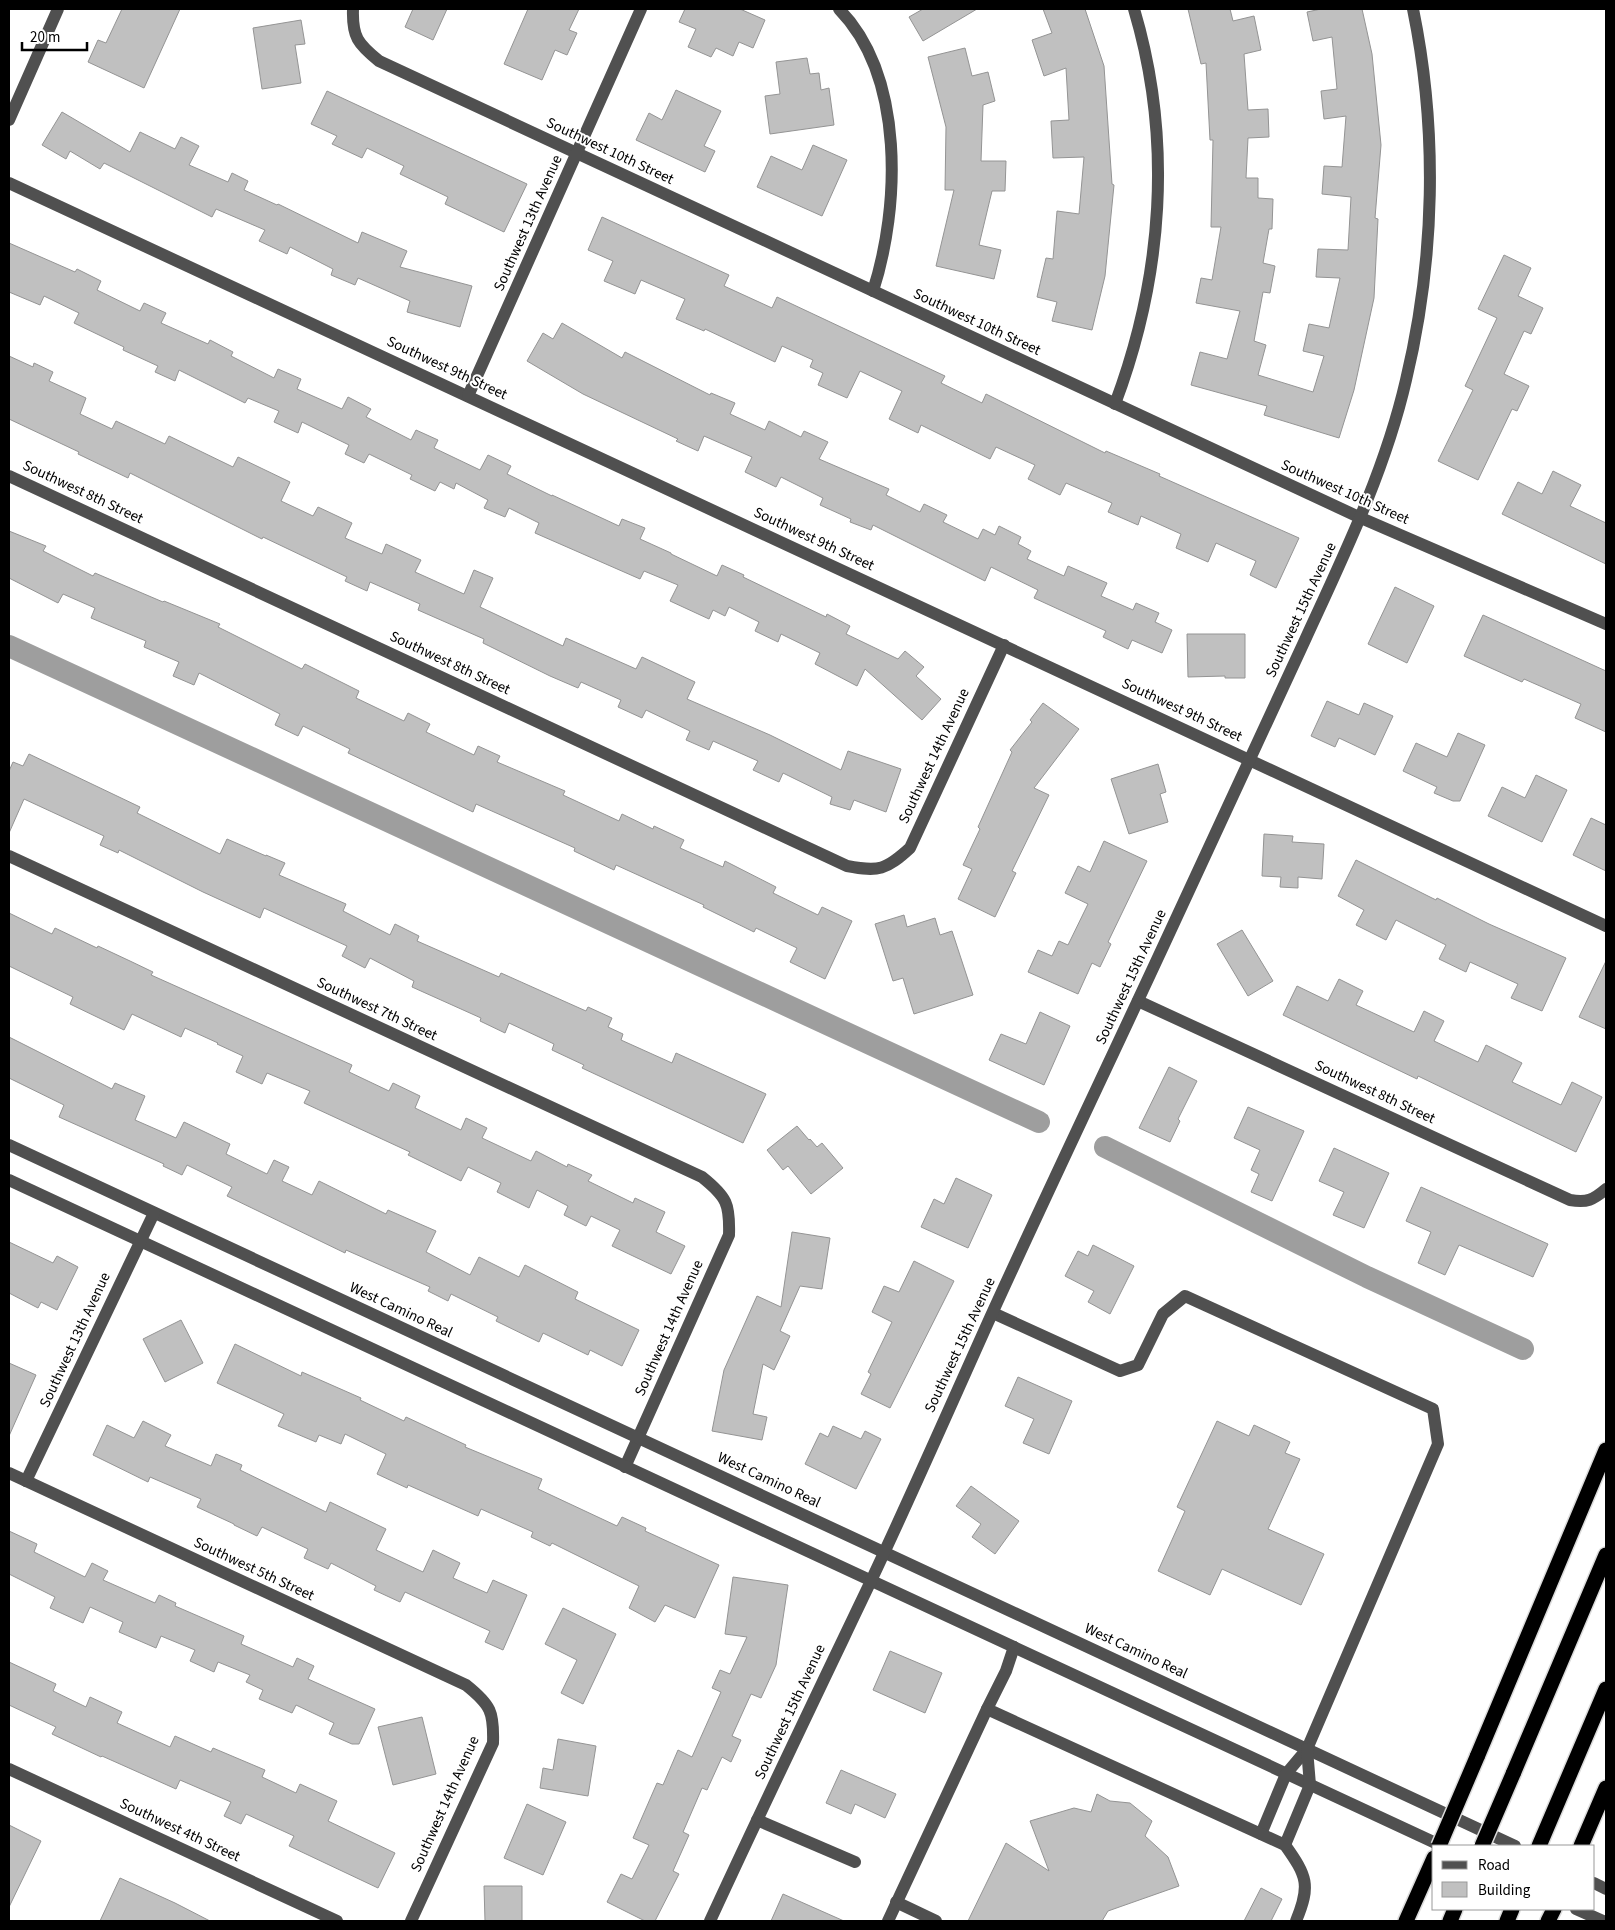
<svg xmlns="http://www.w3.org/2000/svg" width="1615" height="1930" viewBox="0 0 1615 1930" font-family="'Source Sans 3',sans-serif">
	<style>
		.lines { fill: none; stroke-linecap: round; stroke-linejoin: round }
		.canal { stroke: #9e9e9e; stroke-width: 22 }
		.building { fill: #c0c0c0; stroke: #949494 }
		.highway-casing { stroke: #dbdbdb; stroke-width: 18 }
		.minor { stroke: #505050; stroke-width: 12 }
		.highway { stroke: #000; stroke-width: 15 }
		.highway-bridge-casing { stroke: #dbdbdb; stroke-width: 18; stroke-linecap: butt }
		.highway-bridge { stroke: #000; stroke-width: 15 }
		.labels { text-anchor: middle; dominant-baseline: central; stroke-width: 4; stroke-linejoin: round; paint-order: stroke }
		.street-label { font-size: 15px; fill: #000; stroke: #fff }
	</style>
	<rect width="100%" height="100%" fill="#fff"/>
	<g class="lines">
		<g class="canal">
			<polyline points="9,646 1039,1122"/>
			<polyline points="1105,1147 1367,1277 1523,1349"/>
		</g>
	</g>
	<g class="building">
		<polygon points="122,9 180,9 144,88 88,62 98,40 106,43"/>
		<polygon points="413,9 447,9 433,40 405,27"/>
		<polygon points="528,9 579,9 569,30 577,33 567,55 555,50 542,80 504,64"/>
		<polygon points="685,9 740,9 765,20 753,48 739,42 733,56 716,48 711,57 688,47 696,29 679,22"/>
		<polygon points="923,9 977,9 923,41 909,17"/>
		<polygon points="1043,9 1085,9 1104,66 1112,184 1114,185 1105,276 1092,330 1052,321 1057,302 1037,297 1046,258 1053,259 1057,211 1079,214 1084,157 1053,158 1051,121 1069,120 1066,68 1044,76 1032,40 1052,33"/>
		<polygon points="1188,9 1230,9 1233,21 1254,16 1261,50 1244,54 1248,110 1268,109 1269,137 1248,138 1246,178 1258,178 1258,198 1273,199 1272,229 1269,229 1263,263 1275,266 1270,293 1263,292 1254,341 1266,345 1258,375 1313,392 1324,356 1303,351 1309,324 1329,328 1340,278 1316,277 1318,249 1348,250 1351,197 1322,194 1324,166 1342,167 1346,116 1324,119 1321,91 1337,89 1332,37 1313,41 1307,12 1321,9 1362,9 1372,54 1381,145 1375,218 1378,219 1374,298 1354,390 1339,438 1264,415 1267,406 1191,385 1200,352 1227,359 1240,311 1196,303 1201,278 1212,280 1221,227 1211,227 1213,140 1210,140 1206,63 1201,64"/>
		<polygon points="301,20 305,44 295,45 301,83 262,89 253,28"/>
		<polygon points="965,48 972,76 988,72 995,101 983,105 981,161 1006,161 1005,191 992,191 979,245 1001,250 994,279 936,266 954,190 945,190 946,127 928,57"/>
		<polygon points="807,58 810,74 819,73 821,90 829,88 834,125 770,134 765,96 780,94 776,62"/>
		<polygon points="676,90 721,111 704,146 715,151 705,172 636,140 649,113 662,120"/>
		<polygon points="327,91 527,184 504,232 445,204 448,197 400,174 404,166 367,148 362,158 332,144 337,136 311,124"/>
		<polygon points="62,112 130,152 140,132 175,149 181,137 199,146 189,165 228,182 232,173 248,181 244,190 277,205 278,204 358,243 362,232 407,251 400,267 472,286 460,327 407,312 410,301 358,278 355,285 331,275 333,269 290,247 287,254 259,241 265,230 216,209 212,217 104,163 100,169 70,151 66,159 42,145"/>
		<polygon points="813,145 847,160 822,216 757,187 771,156 802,170"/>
		<polygon points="602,217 729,275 724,286 772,308 777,297 945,376 941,383 982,403 986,394 1105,453 1106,451 1160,474 1159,476 1299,538 1276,588 1250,575 1256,561 1216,543 1208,562 1176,548 1181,534 1141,516 1138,525 1108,512 1112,503 1066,483 1060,495 1028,479 1035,465 996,447 990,459 921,425 918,433 889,419 902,391 860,371 847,398 818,385 823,373 810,367 813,360 782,346 775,362 705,329 704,331 676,319 685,299 641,280 635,294 604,281 613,261 588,250"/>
		<polygon points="9,243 75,272 77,269 101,281 97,290 140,311 144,303 166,313 161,323 208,344 210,340 233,352 231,356 274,378 278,369 301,379 297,389 342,409 348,397 371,409 366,417 411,440 416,430 438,440 434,448 480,470 488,455 511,466 507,474 552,496 552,495 619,526 622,519 645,528 640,539 671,553 671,554 717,576 722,565 744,575 743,577 826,617 827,614 850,626 846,634 898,659 905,651 924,667 916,676 941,699 922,720 865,669 857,686 815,664 820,653 781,634 778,642 755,631 759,622 729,607 725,616 713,610 709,619 670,601 678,585 644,571 640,579 535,533 539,523 509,508 505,517 484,508 488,500 456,483 454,489 440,482 435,491 410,479 412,475 369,454 364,463 345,454 349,445 302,422 298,433 274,422 279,411 248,398 245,403 179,370 175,381 155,372 158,366 123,350 124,347 74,323 79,313 44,296 40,305 9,292"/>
		<polygon points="1504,255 1531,268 1518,296 1543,308 1531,334 1524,331 1504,374 1529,386 1517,411 1512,409 1478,480 1438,461 1473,390 1465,386 1497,318 1478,309"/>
		<polygon points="562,323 622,358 625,352 710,395 711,393 735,403 730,414 765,430 769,421 801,437 804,431 828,442 819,459 889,489 886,495 920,512 924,504 947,515 943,522 978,539 983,529 995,535 999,526 1021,537 1018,544 1031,551 1027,559 1064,576 1068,566 1107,583 1101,596 1133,610 1136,603 1159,613 1155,622 1172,630 1162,653 1132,640 1128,649 1103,637 1106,631 1034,598 1038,590 991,567 985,581 873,525 871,530 850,522 851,519 820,505 823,498 781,477 776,487 745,472 752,457 704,436 698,451 676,441 678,439 583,394 527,361 543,333 553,339"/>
		<polygon points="9,356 33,367 34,363 53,372 49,381 86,398 80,414 112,429 116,421 165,444 169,436 233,467 238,457 290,482 281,501 313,516 318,507 352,523 345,538 382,554 386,544 421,560 415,572 464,594 474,570 493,578 480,607 563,646 566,638 636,669 642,657 695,682 687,699 770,735 841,770 848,751 901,769 886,812 854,800 850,810 830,804 832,797 783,773 779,782 753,770 758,761 713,741 709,750 686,740 690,731 646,710 642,718 618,707 621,700 581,682 578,688 550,676 483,643 484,639 418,610 420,604 370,582 367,591 345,581 347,577 263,537 262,539 130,473 128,478 78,454 79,452 9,419"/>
		<polygon points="1553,471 1581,485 1570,506 1606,523 1606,564 1502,514 1518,482 1542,494"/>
		<polygon points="9,531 46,546 43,551 93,576 95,573 163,602 164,601 220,624 218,627 302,669 305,664 359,691 356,698 404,721 408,713 430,724 426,732 474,755 478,746 500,756 497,762 565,791 563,795 619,821 622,814 653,829 654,826 684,840 680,848 723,867 725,861 776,887 773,893 818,915 822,907 852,921 825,979 790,962 797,948 756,928 754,932 703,907 704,905 616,865 614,870 574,851 575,848 476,804 473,812 348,753 350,749 303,726 298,736 275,725 280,714 199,673 194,685 173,676 179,662 144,647 146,641 91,618 95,608 63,594 58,603 9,578"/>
		<polygon points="1395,587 1434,606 1407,663 1368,644"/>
		<polygon points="1483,615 1606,671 1606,732 1575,718 1581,704 1524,679 1522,682 1464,656"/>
		<polygon points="1187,634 1245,634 1245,678 1225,678 1225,676 1188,677"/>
		<polygon points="1327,701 1359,715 1364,703 1393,716 1375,755 1339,738 1335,747 1311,736"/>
		<polygon points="1043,703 1079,729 1034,788 1049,795 1012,871 1016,873 995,917 958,899 972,869 963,865 980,829 978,827 1012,752 1010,750 1032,722 1030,720"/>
		<polygon points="1458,733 1485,745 1460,801 1453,801 1434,793 1437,787 1403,771 1416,743 1447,757"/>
		<polygon points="29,754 140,807 137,813 220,854 227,839 266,856 266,855 285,863 279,875 346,904 343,911 390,935 395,924 419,936 417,941 499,977 501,973 586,1011 588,1007 612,1018 608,1027 623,1034 621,1040 672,1063 676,1053 766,1094 743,1143 582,1068 584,1065 552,1050 554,1044 509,1023 505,1033 480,1021 481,1018 412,987 414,981 370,958 365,968 342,956 347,946 264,908 260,918 203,892 119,850 118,853 100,845 104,836 24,799 9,833 9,771 13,762 23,766"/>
		<polygon points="1158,764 1166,792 1160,794 1168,822 1129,834 1111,779"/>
		<polygon points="1536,775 1567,790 1542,842 1488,816 1502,787 1525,798"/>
		<polygon points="1591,818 1606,825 1606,871 1573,855"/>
		<polygon points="1264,834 1293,836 1292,842 1324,844 1322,879 1298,877 1298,888 1280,887 1281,877 1262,876"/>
		<polygon points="1104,841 1147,861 1108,942 1111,944 1100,967 1092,963 1078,994 1028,972 1038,950 1052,956 1059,941 1068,945 1088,904 1065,893 1078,866 1090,872"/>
		<polygon points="1356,860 1436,900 1437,898 1489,924 1566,958 1542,1011 1511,998 1518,984 1470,962 1466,972 1439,959 1446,945 1396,920 1386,940 1356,925 1364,910 1338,896"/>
		<polygon points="9,913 52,934 55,928 97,948 98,946 130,961 153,972 151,975 352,1065 349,1072 389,1091 393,1083 420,1096 415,1108 461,1130 466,1118 487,1128 482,1138 531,1161 536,1151 567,1167 568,1164 592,1175 588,1181 633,1203 635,1198 665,1212 656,1232 685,1246 671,1274 612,1246 620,1230 591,1216 586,1226 564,1215 568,1206 537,1190 529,1208 497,1192 501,1183 468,1167 461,1181 408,1155 410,1152 304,1103 310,1091 267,1073 262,1084 236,1072 243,1056 217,1044 218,1043 185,1028 181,1037 132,1014 124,1030 70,1004 73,997 9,966"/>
		<polygon points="904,915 907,927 935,918 940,935 952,931 973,995 914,1014 903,978 893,981 875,924"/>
		<polygon points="1242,930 1273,981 1248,996 1217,944"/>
		<polygon points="1606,961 1606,1029 1579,1017"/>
		<polygon points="1339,979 1363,991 1356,1005 1414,1032 1424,1011 1444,1021 1434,1041 1478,1062 1486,1045 1522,1063 1512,1082 1561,1105 1572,1082 1602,1097 1576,1152 1418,1076 1417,1079 1283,1015 1297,986 1328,1001"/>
		<polygon points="1040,1012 1070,1026 1044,1085 989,1060 1001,1034 1026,1044"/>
		<polygon points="9,1037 112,1089 115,1083 145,1096 135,1120 176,1138 184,1122 230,1144 226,1154 267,1174 274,1160 289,1167 282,1181 312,1195 319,1181 386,1214 388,1210 436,1231 426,1252 470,1275 479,1257 519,1277 525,1265 578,1292 575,1299 639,1330 622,1366 590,1350 588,1355 543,1333 539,1342 496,1321 498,1317 451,1294 448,1301 428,1291 430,1287 346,1250 345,1253 227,1196 232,1187 187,1165 182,1175 163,1166 164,1164 59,1117 64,1105 9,1078"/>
		<polygon points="1169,1067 1197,1081 1178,1119 1180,1121 1170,1142 1139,1128"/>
		<polygon points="1248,1107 1304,1131 1272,1201 1251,1192 1259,1174 1251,1170 1260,1150 1234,1138"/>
		<polygon points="797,1126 809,1140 810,1139 817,1147 822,1143 843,1168 811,1194 788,1166 783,1170 767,1150"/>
		<polygon points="1334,1148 1389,1173 1364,1228 1333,1215 1344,1192 1319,1181"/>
		<polygon points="956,1178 992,1195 968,1248 921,1227 934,1199 944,1204"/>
		<polygon points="1421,1187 1548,1244 1533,1277 1459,1245 1445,1275 1418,1263 1431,1232 1406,1221"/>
		<polygon points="792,1232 830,1238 822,1289 800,1286 780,1331 790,1336 774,1370 763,1364 753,1414 767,1417 762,1440 712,1431 724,1370 757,1296 781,1307"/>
		<polygon points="9,1242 53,1263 57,1256 78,1267 57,1310 41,1302 38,1308 9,1293"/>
		<polygon points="1093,1245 1134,1266 1110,1314 1088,1302 1094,1291 1065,1276 1078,1251 1088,1256"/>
		<polygon points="914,1261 954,1281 890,1408 861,1394 871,1374 868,1372 892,1322 872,1312 884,1286 899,1292"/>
		<polygon points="181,1320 203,1363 165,1382 143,1339"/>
		<polygon points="235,1344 301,1376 302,1372 361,1398 360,1400 404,1421 406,1417 466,1445 465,1447 542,1479 538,1489 617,1526 622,1517 646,1528 645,1531 719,1565 695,1618 665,1605 655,1622 629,1608 639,1586 552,1543 550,1546 531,1537 533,1532 481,1509 478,1516 408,1485 407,1488 377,1474 386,1454 345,1434 341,1444 319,1435 316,1442 278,1426 284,1414 217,1383"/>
		<polygon points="9,1363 36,1375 9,1436"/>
		<polygon points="1018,1377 1072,1401 1049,1454 1023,1443 1034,1419 1005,1406"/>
		<polygon points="143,1421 171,1435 165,1446 211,1466 216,1454 242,1465 240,1470 326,1512 330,1502 386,1529 376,1550 423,1572 433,1550 460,1563 453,1578 487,1593 493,1580 527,1595 503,1650 485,1642 490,1631 405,1592 400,1602 374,1590 376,1586 331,1563 328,1569 304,1558 308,1549 262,1527 257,1536 234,1525 234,1524 197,1507 201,1499 150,1477 148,1482 93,1455 107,1425 134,1438"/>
		<polygon points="1217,1421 1249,1436 1254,1425 1290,1442 1285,1453 1300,1459 1268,1529 1324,1554 1301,1605 1222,1569 1210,1595 1158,1571 1185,1511 1177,1507"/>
		<polygon points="833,1426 861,1439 865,1431 881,1439 856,1489 805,1464 820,1433 828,1437"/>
		<polygon points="971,1486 1019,1521 995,1554 972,1537 981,1524 956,1506"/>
		<polygon points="9,1531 37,1544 34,1552 85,1577 92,1563 108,1571 103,1580 155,1603 159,1595 176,1603 175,1606 244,1636 241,1644 293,1667 297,1658 314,1666 308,1679 375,1709 359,1744 352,1744 329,1734 334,1723 296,1705 292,1713 259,1699 263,1690 246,1682 250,1675 218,1662 214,1672 190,1661 195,1650 161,1636 156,1648 119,1632 123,1622 90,1607 83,1623 50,1608 55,1597 9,1574"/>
		<polygon points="733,1577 788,1585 776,1665 761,1698 751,1694 732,1736 741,1740 731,1762 722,1757 707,1790 702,1788 683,1832 689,1835 673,1871 679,1874 655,1921 645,1921 607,1902 621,1874 632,1879 649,1845 633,1838 657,1783 663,1785 678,1750 692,1757 721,1692 712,1688 720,1670 730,1674 747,1637 725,1634"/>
		<polygon points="563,1608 616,1634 583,1704 561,1693 577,1660 545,1644"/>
		<polygon points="890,1651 942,1673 925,1713 873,1690"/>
		<polygon points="9,1662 56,1684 53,1691 86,1707 90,1697 122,1712 117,1723 170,1747 175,1736 211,1752 213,1748 265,1770 262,1777 296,1793 300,1784 337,1801 328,1821 395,1853 378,1888 289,1846 294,1836 246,1814 241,1824 224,1816 231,1802 180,1780 176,1789 102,1756 101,1757 52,1734 56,1727 9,1705"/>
		<polygon points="422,1717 436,1774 393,1785 378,1727"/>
		<polygon points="558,1739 596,1746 588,1796 540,1788 543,1768 553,1770"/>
		<polygon points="841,1770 896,1794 885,1818 855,1804 851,1814 826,1803"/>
		<polygon points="1097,1794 1110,1801 1130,1803 1152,1821 1145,1836 1168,1857 1179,1886 1108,1911 1102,1921 968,1921 1006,1843 1049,1871 1030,1821 1074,1808 1091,1812"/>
		<polygon points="527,1804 566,1822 543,1875 504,1858"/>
		<polygon points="9,1825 41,1841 9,1907"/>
		<polygon points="120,1878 175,1903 210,1921 100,1921"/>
		<polygon points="484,1886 522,1886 522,1921 485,1921"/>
		<polygon points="1261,1888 1282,1899 1271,1921 1244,1921"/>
		<polygon points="783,1894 844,1921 771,1921"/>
	</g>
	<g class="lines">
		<defs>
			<g id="highway">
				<polyline points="1477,1757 1606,1450"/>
				<polyline points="1513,1774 1606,1555"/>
				<polyline points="1539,1846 1606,1689"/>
				<polyline points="1581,1846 1606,1788"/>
				<polyline points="1406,1921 1434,1858"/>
				<polyline points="1450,1921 1455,1909"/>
				<polyline points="1507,1921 1512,1909"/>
				<polyline points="1548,1921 1554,1909"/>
			</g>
		</defs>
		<use href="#highway" class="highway-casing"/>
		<g class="minor">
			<path d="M353 9C352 37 358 44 379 61L1361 518 1606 624"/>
			<path d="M839 9C905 77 900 207 873 291"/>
			<polyline points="9,120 58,9"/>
			<polyline points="9,183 1606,926"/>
			<polyline points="468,396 641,9"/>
			<path d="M1115 404C1163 276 1173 140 1134 9"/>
			<path d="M9 476 847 866C879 872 886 870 910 848L1004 645"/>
			<path d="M9 856 702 1177C727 1197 730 1204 729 1235L625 1467"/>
			<path d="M1138 1001 1570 1200C1587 1203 1593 1200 1606 1189"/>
			<polyline points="9,1145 1515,1846"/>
			<polyline points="9,1180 1442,1846"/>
			<polyline points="993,1313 1120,1371 1138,1365 1163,1314 1185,1296 1433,1409 1438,1444 1307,1749 1286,1774 1261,1834"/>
			<path d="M9 1473 466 1685C491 1705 494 1712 493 1743L411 1921"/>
			<polyline points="26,1481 154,1213"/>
			<path d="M1014 1647 1006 1671 987 1709 1285 1845C1307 1876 1311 1885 1296 1921"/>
			<polyline points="9,1769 337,1921"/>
			<polyline points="757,1820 855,1862"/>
			<polyline points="1285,1845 1310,1785 1307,1749"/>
			<polyline points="1594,1883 1606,1889"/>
			<polyline points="896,1902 936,1921"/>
			<polyline points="1576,1909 1603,1921"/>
			<path d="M710 1921C762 1808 816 1696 870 1583 911 1496 950 1407 990 1318 1050 1186 1113 1055 1174 923 1218 829 1262 735 1305 640 1344 555 1385 471 1406 380 1435 259 1438 131 1413 9"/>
			<polyline points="888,1921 987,1709"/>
		</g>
		<use href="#highway" class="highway"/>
		<defs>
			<g id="highway-bridge">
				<polyline points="1439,1846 1477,1757"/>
				<polyline points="1482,1846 1513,1774"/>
			</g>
		</defs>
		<use href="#highway-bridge" class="highway-bridge-casing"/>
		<use href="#highway-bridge" class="highway-bridge"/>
	</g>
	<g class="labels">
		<g class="street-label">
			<text transform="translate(610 151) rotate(25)">Southwest 10th Street</text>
			<text transform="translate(528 223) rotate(-66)">Southwest 13th Avenue</text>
			<text transform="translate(977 322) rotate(25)">Southwest 10th Street</text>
			<text transform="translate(447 368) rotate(25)">Southwest 9th Street</text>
			<text transform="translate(83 492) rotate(25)">Southwest 8th Street</text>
			<text transform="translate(1345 492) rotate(24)">Southwest 10th Street</text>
			<text transform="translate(814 539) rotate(25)">Southwest 9th Street</text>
			<text transform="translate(1301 610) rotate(-65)">Southwest 15th Avenue</text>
			<text transform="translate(450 663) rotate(25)">Southwest 8th Street</text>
			<text transform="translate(1182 710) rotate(25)">Southwest 9th Street</text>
			<text transform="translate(934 756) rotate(-65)">Southwest 14th Avenue</text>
			<text transform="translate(1131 977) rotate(-65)">Southwest 15th Avenue</text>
			<text transform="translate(377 1009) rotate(25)">Southwest 7th Street</text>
			<text transform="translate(1375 1092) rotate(25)">Southwest 8th Street</text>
			<text transform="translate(401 1310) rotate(25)">West Camino Real</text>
			<text transform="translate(669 1328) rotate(-66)">Southwest 14th Avenue</text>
			<text transform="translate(75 1340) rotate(-65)">Southwest 13th Avenue</text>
			<text transform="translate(960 1345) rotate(-65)">Southwest 15th Avenue</text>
			<text transform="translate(769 1480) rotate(25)">West Camino Real</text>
			<text transform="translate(254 1569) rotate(25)">Southwest 5th Street</text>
			<text transform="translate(1136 1651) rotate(25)">West Camino Real</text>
			<text transform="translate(790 1712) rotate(-65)">Southwest 15th Avenue</text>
			<text transform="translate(445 1804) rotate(-66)">Southwest 14th Avenue</text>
			<text transform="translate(180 1830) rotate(25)">Southwest 4th Street</text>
		</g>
	</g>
	<rect width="1615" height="1930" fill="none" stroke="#000000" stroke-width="20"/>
	<rect x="1432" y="1845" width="162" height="65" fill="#ffffff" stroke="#999999"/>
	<rect x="1442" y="1861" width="25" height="8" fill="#505050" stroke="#999999"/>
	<text x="1478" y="1870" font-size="15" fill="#000000">Road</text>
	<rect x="1442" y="1882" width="25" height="15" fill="#c0c0c0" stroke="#999999"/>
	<text x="1478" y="1895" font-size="15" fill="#000000">Building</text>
	<path d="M22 42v8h65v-8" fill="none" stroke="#000000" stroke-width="2.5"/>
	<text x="30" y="42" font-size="15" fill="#000000" stroke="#ffffff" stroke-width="4" paint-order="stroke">20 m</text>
</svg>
